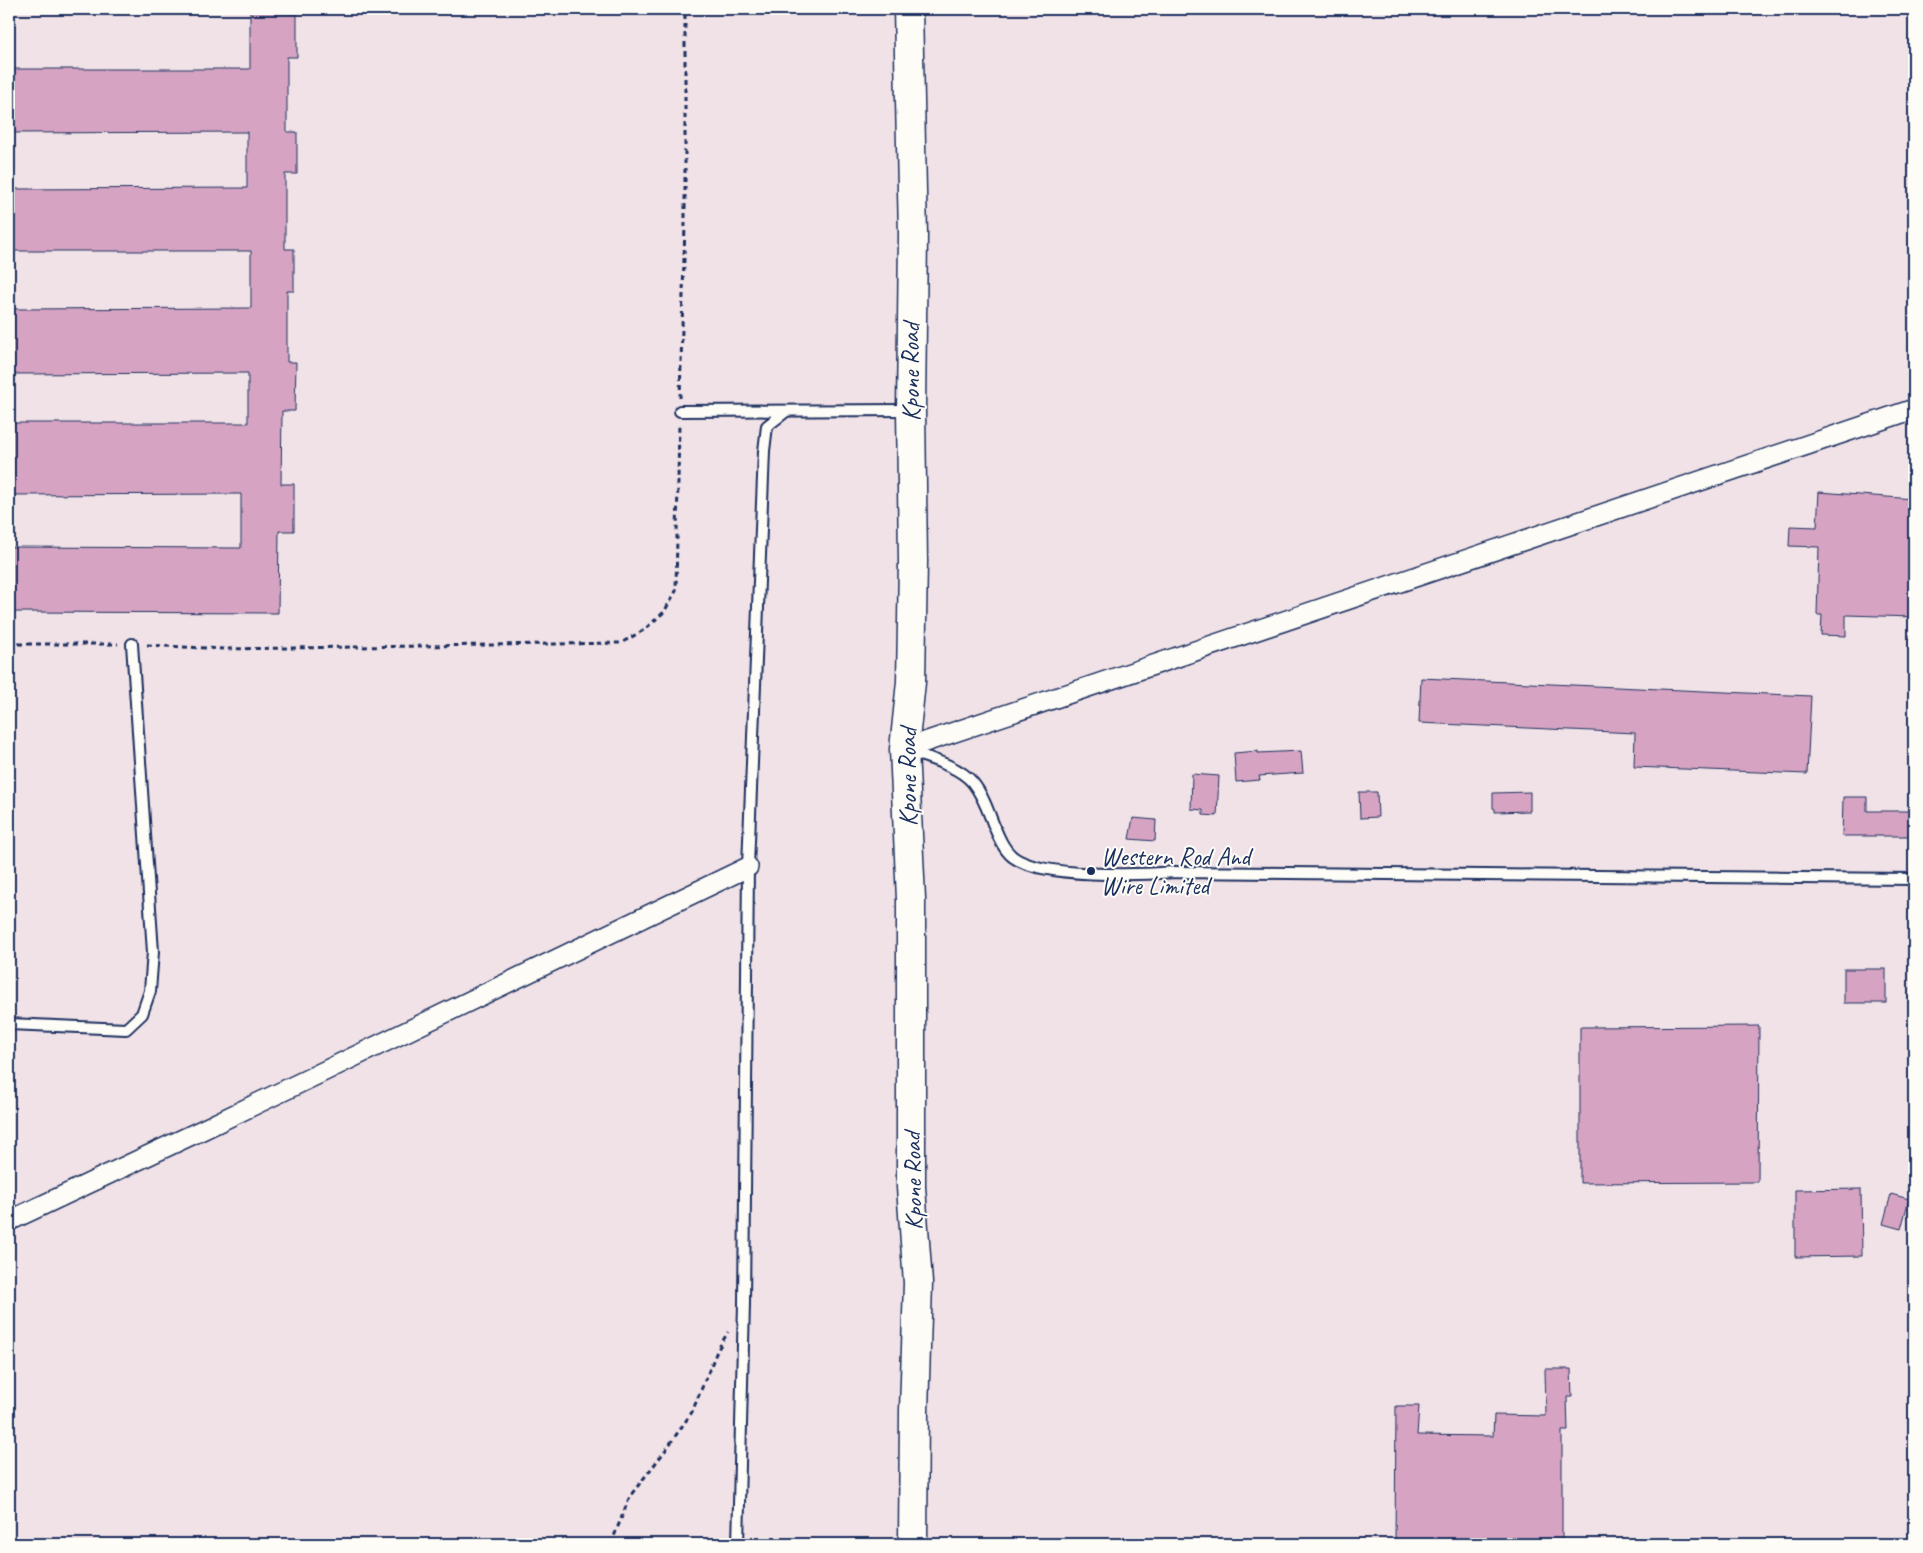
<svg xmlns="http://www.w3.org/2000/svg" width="1923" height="1553" viewBox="0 0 1923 1553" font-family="Caveat,sans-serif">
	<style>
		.built { fill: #f1e2e7 }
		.building { fill: #d6a4c2; stroke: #1b2f5e }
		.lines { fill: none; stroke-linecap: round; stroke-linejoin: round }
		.service-casing { stroke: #1b2f5e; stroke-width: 14 }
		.minor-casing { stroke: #1b2f5e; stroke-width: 22 }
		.secondary-casing { stroke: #1b2f5e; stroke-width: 31 }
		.path { stroke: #1b2f5e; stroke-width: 3; stroke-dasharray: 5 4; stroke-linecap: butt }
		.service { stroke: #fdfcf7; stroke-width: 10 }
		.minor { stroke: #fdfcf7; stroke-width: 19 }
		.secondary { stroke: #fdfcf7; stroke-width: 28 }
		.poi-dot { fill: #1b2f5e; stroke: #fdfcf7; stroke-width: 2 }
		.labels { text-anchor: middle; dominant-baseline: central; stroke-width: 4; stroke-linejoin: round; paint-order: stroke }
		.street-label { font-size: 25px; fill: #1b2f5e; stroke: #fdfcf7 }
		.poi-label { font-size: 25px; fill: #1b2f5e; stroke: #fdfcf7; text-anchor: start }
	</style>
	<rect width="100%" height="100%" fill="#fdfcf7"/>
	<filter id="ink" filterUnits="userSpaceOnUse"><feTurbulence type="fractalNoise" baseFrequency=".02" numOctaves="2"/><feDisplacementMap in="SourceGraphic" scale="10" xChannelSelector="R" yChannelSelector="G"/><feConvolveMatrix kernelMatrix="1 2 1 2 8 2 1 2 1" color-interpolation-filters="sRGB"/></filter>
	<g filter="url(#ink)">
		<rect class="built" x="9" y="9" width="1905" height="1535"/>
		<g class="building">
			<polygon points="250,9 287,9 287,13 297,13 297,57 287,57 287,132 297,132 297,174 285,174 285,249 294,249 294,291 287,291 287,362 296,362 295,411 282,411 281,484 294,484 294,531 279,531 278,613 9,612 9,547 241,548 241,494 9,495 9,423 248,423 248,373 9,374 9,309 251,308 251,251 9,251 9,189 247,188 247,132 9,133 9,69 250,69"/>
			<polygon points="1819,492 1914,499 1914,617 1846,615 1846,636 1821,635 1822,615 1817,615 1819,547 1789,546 1790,526 1817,527"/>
			<polygon points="1421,678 1811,696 1807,774 1634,767 1635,733 1419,723"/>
			<polygon points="1258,751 1258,753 1301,751 1303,773 1259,776 1260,780 1236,782 1234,753"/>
			<polygon points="1192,774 1219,776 1217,816 1203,815 1203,810 1191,809"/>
			<polygon points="1359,792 1377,792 1378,817 1360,818"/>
			<polygon points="1530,792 1530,811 1495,812 1495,809 1493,808 1493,793"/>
			<polygon points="1843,797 1867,797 1867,811 1912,811 1912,836 1842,836"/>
			<polygon points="1133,818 1156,820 1155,841 1129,839"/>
			<rect x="1844" y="969" width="42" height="34"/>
			<polygon points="1759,1026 1758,1182 1580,1183 1580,1027"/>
			<polygon points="1861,1189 1862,1256 1795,1257 1795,1190"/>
			<polygon points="1891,1194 1909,1199 1901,1229 1883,1224"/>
			<polygon points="1545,1369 1571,1369 1572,1397 1567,1397 1568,1431 1562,1431 1562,1544 1395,1544 1396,1406 1419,1406 1417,1435 1493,1436 1494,1415 1546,1416"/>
		</g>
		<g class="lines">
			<defs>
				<g id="service">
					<polyline points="680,411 910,410"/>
					<path d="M905 750C925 757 960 766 973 783 982 794 987 808 992 821 997 833 1002 848 1013 857 1041 878 1139 875 1175 872L1914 879"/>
					<polyline points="9,1024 126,1029 142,1014 150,991 153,952 132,644"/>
					<polyline points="738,1544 744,1304 748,867 764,451 767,426 785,412"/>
				</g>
				<g id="minor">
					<polyline points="904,749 1914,409"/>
					<polyline points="9,1221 200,1131 748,867"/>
				</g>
				<polyline id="secondary" points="908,9 913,236 911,410 913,561 911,682 904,749 911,899 911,1187 918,1283 914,1411 913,1544"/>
			</defs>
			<use href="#service" class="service-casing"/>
			<use href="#minor" class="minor-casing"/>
			<use href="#secondary" class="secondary-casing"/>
			<g class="path">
				<polyline points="680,398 685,224 685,9"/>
				<polyline points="9,644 118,644"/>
				<polyline points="147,645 223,649 621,643 644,630 664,612 676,591 679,424"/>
				<polyline points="611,1544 630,1496 665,1451 692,1412 717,1351 728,1332"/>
			</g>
			<use href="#service" class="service"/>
			<use href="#minor" class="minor"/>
			<use href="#secondary" class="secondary"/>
		</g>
	</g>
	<circle class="poi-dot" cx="1091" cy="871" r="5"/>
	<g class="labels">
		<g class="street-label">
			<text transform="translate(911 372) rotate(-90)">Kpone Road</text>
			<text transform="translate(908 777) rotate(-90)">Kpone Road</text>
			<text transform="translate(913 1181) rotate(-91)">Kpone Road</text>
		</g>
		<g class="poi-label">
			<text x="1101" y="857">Western Rod And<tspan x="1101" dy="29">Wire Limited</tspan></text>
		</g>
	</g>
	<rect width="1923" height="1553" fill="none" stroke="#fdfcf7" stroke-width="30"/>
	<rect x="15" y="15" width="1893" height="1523" fill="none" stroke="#1b2f5e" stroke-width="2" filter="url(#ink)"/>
</svg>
